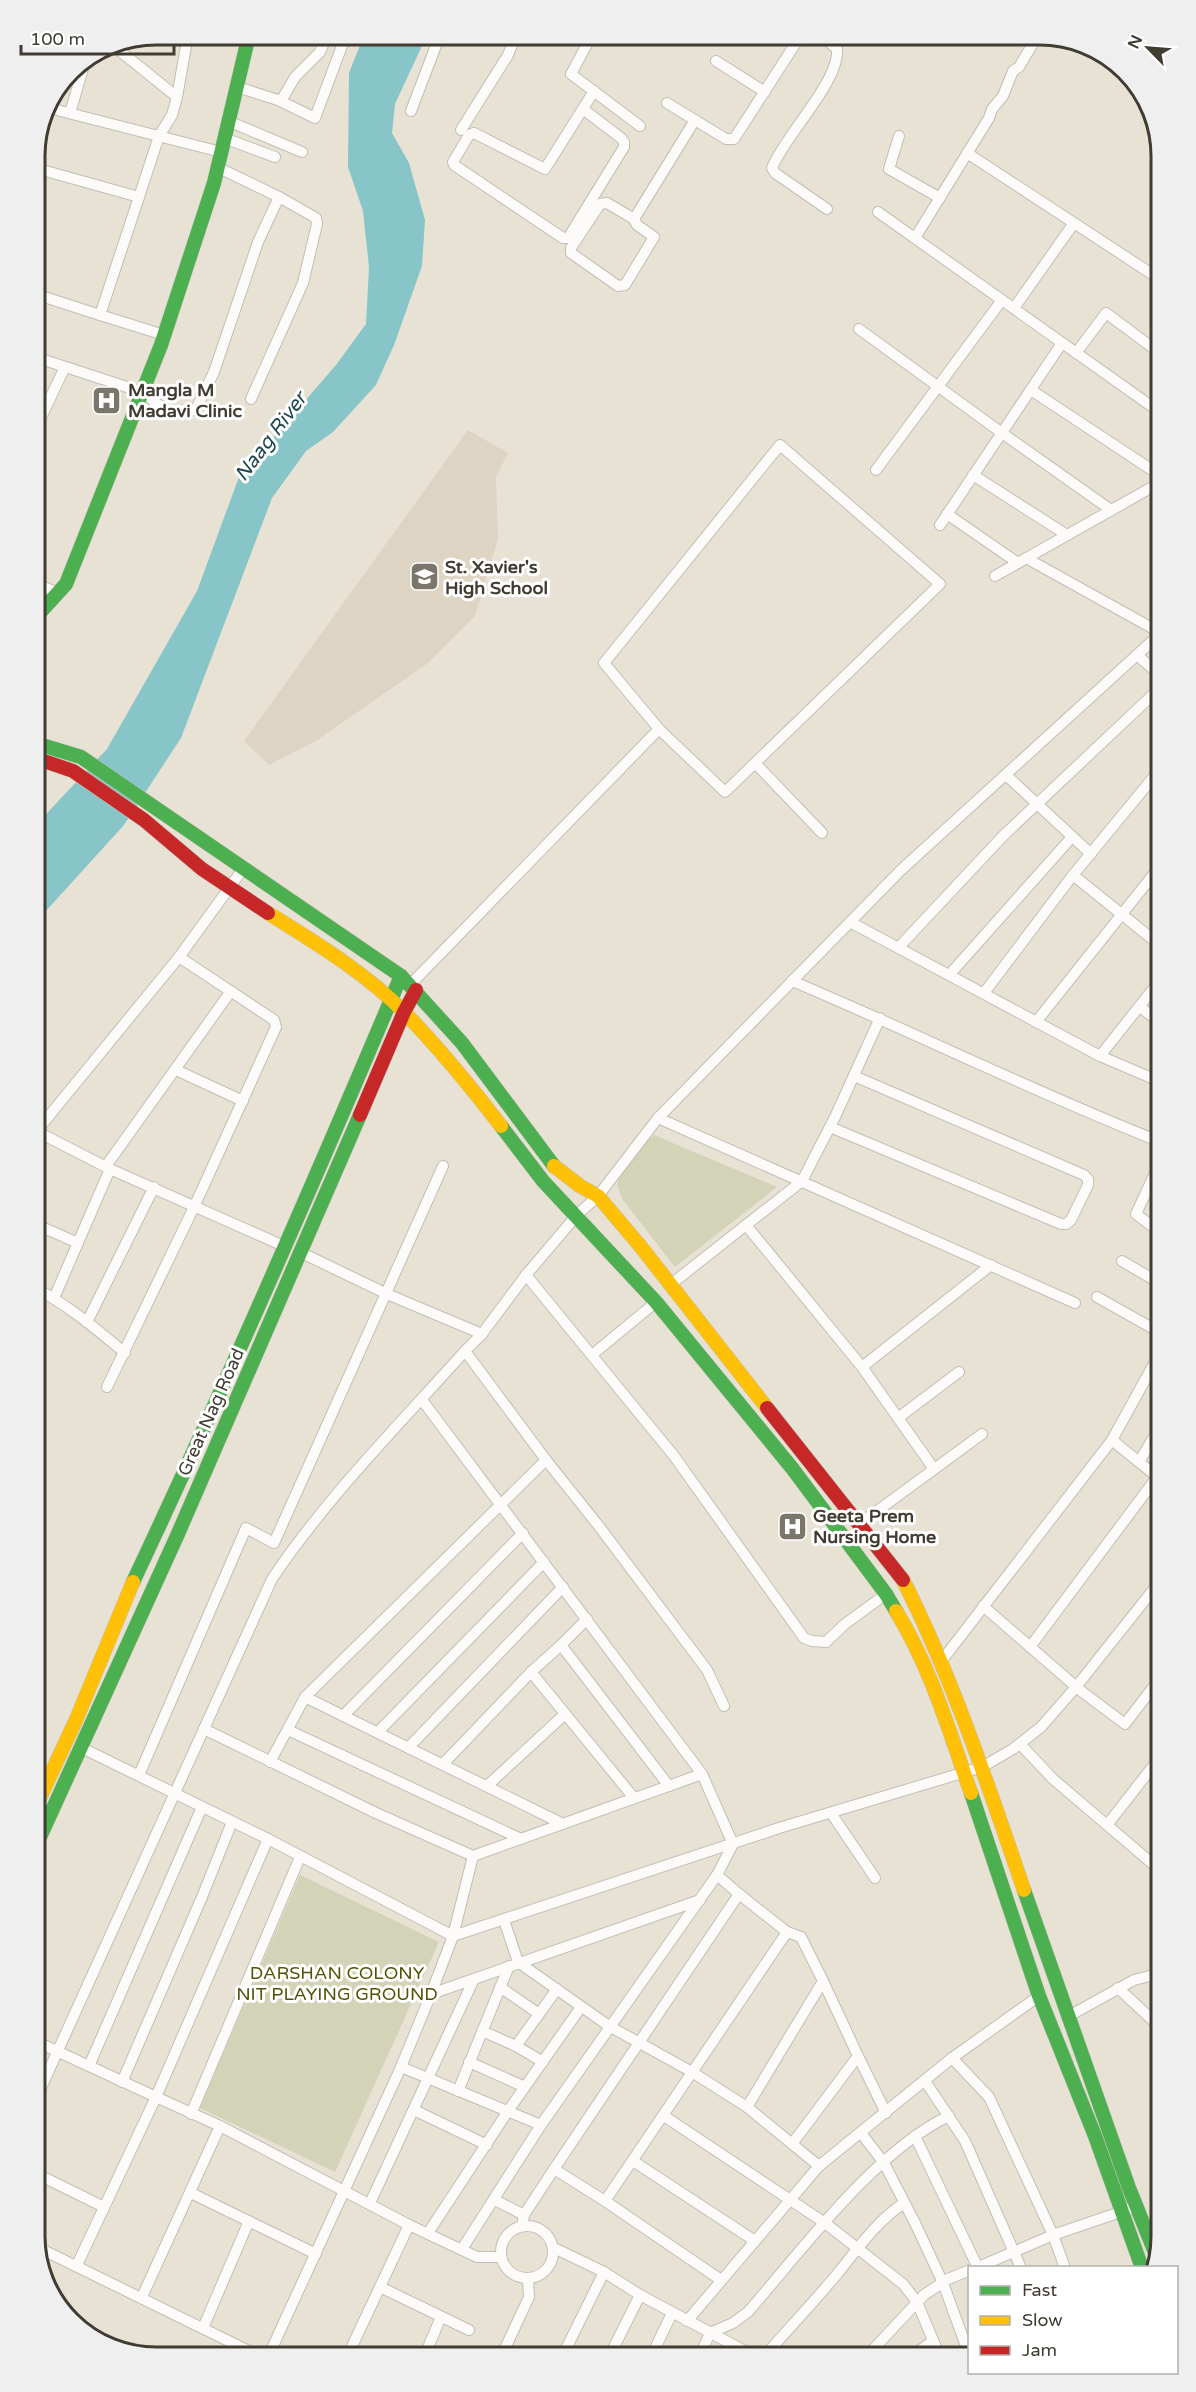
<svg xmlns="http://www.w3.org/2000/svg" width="1196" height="2392" viewBox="0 0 1196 2392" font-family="'Varela Round',sans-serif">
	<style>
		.education { fill: #ded4c4 }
		.green { fill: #d2d3b7 }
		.water { fill: #87c5c8 }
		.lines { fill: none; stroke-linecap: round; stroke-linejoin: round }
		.street-casing { stroke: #c3beb4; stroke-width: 12 }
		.fast-casing { stroke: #c3beb4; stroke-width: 15 }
		.slow-casing { stroke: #c3beb4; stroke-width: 15 }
		.jam-casing { stroke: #c3beb4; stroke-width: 15 }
		.street { stroke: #fcfbf9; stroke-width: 10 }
		.fast { stroke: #4caf50; stroke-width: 14 }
		.slow { stroke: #ffc107; stroke-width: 14 }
		.jam { stroke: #c62828; stroke-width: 14 }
		.labels { text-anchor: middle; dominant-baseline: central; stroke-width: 6; stroke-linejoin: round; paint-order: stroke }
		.poi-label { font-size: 18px; font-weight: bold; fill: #403c32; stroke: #fff; text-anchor: start }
		.street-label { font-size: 18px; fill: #403c32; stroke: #fff }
		.park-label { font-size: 18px; fill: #4f5505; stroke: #fff }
		.water-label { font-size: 20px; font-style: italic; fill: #1d474b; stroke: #fff }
		.rim { fill: none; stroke: #403c32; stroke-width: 3 }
	</style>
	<rect width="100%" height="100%" fill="#e8e2d5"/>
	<polygon class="education" points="468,430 508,453 496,477 498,539 475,616 428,663 316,741 269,765 244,741"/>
	<g class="green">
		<polygon points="654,1135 777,1187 675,1267 623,1200 617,1185 623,1162"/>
		<polygon points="300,1875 439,1942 335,2172 200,2108"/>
	</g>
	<polygon class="water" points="364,35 427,35 395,104 392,133 409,163 425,220 422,266 394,345 376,385 333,432 306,451 272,498 181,738 124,825 35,923 35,826 107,749 197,591 239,477 336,365 366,324 369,267 363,211 348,167 349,73"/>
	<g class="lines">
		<defs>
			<g id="street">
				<polyline points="592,35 571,74 640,126"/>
				<path d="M821 35 837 49C840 81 785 135 772 168L775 173 827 209"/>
				<polyline points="110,43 177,97 172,115 159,136 139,197"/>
				<polyline points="716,61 765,92"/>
				<polyline points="237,87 278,100 315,118 346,35"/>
				<polyline points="177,97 188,35"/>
				<polyline points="281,101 295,77 320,52 327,35"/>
				<polyline points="667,103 726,139 734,139 801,35"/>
				<polyline points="45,107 221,152"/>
				<polyline points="583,109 621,138 624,142 624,147 568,238 563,238 454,165 453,162 469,135 474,133 545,169 594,91"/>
				<polyline points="411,111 440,35"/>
				<polyline points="70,113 84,65"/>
				<polyline points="228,121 302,152"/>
				<polyline points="461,130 508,55 516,35"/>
				<polyline points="899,136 889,169 940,198"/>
				<polyline points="224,138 275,157"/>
				<polyline points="967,153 1161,280"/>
				<polyline points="217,167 279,197 316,218 317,224 303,283 251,399"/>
				<polyline points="878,212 1161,413"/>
				<polyline points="634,219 607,203 600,204 571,248 571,253 618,286 625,285 654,237 637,225 634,219 695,120"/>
				<polyline points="915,238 989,118 992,109 1003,96 1013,71 1019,67 1038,35"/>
				<polyline points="35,294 100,315 139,197 35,168"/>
				<polyline points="1014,308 1074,223"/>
				<polyline points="100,315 164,335"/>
				<polyline points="859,329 1002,433 1111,510"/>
				<polyline points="1076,353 1106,313 1161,354"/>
				<polyline points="35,357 142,392 171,414 184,413 196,409 214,372 258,242 279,197"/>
				<polyline points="1031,390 1161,476"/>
				<polyline points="35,430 65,367"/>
				<polygon points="780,445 940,584 725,792 659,729 604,663"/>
				<polyline points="876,470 1002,300"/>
				<polyline points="973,475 1067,535"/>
				<polyline points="947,514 1018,563"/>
				<polyline points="940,525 1062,343"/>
				<polyline points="995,576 1161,482"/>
				<polyline points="35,583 58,593"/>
				<polyline points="1137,655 1161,676"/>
				<polyline points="755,763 822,833"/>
				<polyline points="1006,775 1091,854"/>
				<polyline points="1073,875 1161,946"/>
				<polyline points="850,922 1100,1056 1161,1082"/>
				<polyline points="899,947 1003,836 1161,687"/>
				<polyline points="950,974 1072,837"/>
				<path d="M792 981C916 1033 1036 1093 1161 1142"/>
				<polyline points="410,985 659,729"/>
				<polyline points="984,993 1073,875 1161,768"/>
				<polyline points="1140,1007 1161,1023"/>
				<polyline points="1036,1022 1161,865"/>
				<polyline points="1100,1056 1161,979"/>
				<polyline points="176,1070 243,1101"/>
				<polyline points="658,1118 1075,1303"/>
				<polyline points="830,1127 1061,1224 1066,1224 1071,1220 1088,1185 1088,1179 1084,1175 854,1076"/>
				<polyline points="36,1131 110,1169 286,1247"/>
				<polyline points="35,1133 179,957 243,869"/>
				<polyline points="106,1166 231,991"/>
				<polyline points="35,1224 78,1243"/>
				<polyline points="746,1225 862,1367 934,1469"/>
				<polyline points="1161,1233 1136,1214 1161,1160"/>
				<polyline points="302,1253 387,1294 482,1334"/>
				<polyline points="1122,1261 1161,1284"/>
				<polyline points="526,1275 577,1215 598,1196 658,1118 901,870 1161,633 1026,558"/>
				<polyline points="670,1285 802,1181 835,1117 880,1018"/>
				<path d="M35 1288C68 1305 96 1329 125 1353"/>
				<polyline points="1097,1297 1161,1333"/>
				<polyline points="54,1298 110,1169"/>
				<polyline points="87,1322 154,1187"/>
				<polyline points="465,1351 482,1334 526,1275 674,1456 804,1638 812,1641 826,1642 845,1624 886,1594"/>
				<polyline points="592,1355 656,1302"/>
				<polyline points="862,1367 991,1265"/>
				<polyline points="107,1387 195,1205 276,1027 274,1020 179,957"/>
				<polyline points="422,1400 702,1774 733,1844 717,1875 541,2125 462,2249"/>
				<polyline points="898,1418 959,1372"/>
				<polyline points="1112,1440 1139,1462"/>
				<polyline points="546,1460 598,1525 707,1670 724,1706"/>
				<polyline points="1161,1480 1139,1462 1161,1425"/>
				<polyline points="858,1525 982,1434"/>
				<polyline points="983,1606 1081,1691 1125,1724 1161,1677"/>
				<polyline points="587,1619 561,1645 669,1786"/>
				<polyline points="1030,1647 1157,1477"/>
				<polyline points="940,1663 1112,1440 1161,1351"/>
				<polyline points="531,1672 634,1798"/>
				<polyline points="305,1697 563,1824"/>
				<polyline points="343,1716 523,1533"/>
				<polyline points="204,1729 376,1813 473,1856 702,1774"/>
				<polyline points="288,1730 521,1839"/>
				<polyline points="378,1732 544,1562"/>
				<polyline points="1020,1744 1053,1779 1107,1825"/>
				<polyline points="409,1747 563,1587"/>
				<polyline points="82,1748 268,1839 453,1936 779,1828 982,1767 1013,1749 1041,1727 1076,1687 1161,1580"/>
				<polyline points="443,1764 531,1672 561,1645"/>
				<polyline points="139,1775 246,1528 274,1543 443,1166"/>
				<polyline points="488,1785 565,1714"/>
				<polyline points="831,1813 875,1878"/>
				<polyline points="268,1839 156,2097 220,2126 409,2225"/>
				<polyline points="1161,1871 1107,1825 1161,1756"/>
				<polyline points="504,1920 518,1962 609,2026 692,2072 747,2107 823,1981 801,1937 787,1932"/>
				<polyline points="500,1987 539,2014"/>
				<polyline points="1118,1988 1161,2028"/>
				<polyline points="431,1994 700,1900"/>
				<polyline points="1069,2016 1134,1980 1161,1973"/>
				<polyline points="482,2031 516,2046 543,2062"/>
				<polyline points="35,2041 156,2097 77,2265"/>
				<polyline points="516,2046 557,1989"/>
				<polyline points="858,2056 886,2113"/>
				<polyline points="952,2058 989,2097 1053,2235 1065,2268"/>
				<polyline points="469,2062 525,2087"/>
				<polyline points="89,2066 202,1807"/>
				<polyline points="401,2067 541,2125"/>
				<polyline points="925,2081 965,2141 1021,2268"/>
				<polyline points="122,2082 202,1897 232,1822"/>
				<polyline points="458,2091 509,1966"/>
				<path d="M35 2101 272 1579C327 1497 399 1425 465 1351L546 1460 305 1697 270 1762"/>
				<polyline points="747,2107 819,2166 952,2058 1039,1996"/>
				<polyline points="414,2110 487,2145"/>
				<polyline points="191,2114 300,1857"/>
				<polyline points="664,2116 825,2223 903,2284 917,2302 940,2357"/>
				<polyline points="861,2133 884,2163 915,2223 943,2283 970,2357"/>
				<polyline points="915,2136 978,2268"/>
				<polyline points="792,2144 858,2056 823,1981"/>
				<polyline points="633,2161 755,2241"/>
				<polyline points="554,2169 605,2201 787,1932 739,1894"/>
				<polyline points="35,2173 104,2207"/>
				<polyline points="191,2193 316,2254"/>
				<polyline points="495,2200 524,2215"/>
				<polyline points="605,2201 721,2280"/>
				<polyline points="370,2203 474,1979"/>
				<circle cx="527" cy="2252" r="26"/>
				<polyline points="522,2226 524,2215 554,2169 739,1894 717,1875"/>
				<polyline points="428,2233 508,2111 581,2007"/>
				<polyline points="37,2247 261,2357"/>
				<polyline points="554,2248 604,2272 640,2295 756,2357"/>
				<polyline points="976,2268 1053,2235 1135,2207"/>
				<polyline points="380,2287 469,2330"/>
				<polyline points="142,2297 220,2126"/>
				<polyline points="687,2321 819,2166"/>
				<polyline points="203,2328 249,2221"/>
				<polyline points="268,2357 401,2067 431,1994 453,1936 473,1856"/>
				<polyline points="347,2357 409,2225 477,2257 501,2257"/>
				<polyline points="424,2357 441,2317"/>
				<polyline points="501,2357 529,2297 528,2279"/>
				<polyline points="562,2357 604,2272"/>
				<polyline points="609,2357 640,2295"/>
				<polyline points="651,2357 672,2313"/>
				<path d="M699 2357 710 2333 733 2323 748 2312C802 2250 876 2150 949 2116"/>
				<path d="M764 2357C788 2329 814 2302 838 2273 858 2248 877 2221 904 2203"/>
				<polyline points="866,2357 924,2295 948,2279 970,2270"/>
				<polyline points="910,2357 933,2341"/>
			</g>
			<g id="fast">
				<polyline points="35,618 66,584 161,345 214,183 249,35"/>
				<polyline points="35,743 81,757 401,976 462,1043 554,1166"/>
				<polyline points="501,1126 543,1181 656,1302 792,1468 886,1594 896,1611"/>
				<path d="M133 1582C227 1382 315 1180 401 976"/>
				<polyline points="971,1793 1039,1996 1095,2136 1142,2268"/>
				<polyline points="35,1848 177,1536 360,1115"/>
				<polyline points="1024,1890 1129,2188 1156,2255"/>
			</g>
			<g id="slow">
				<path d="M268 913C316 943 366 973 405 1013 440 1049 471 1087 501 1126"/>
				<polyline points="554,1166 580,1186 598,1196 641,1247 767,1408"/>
				<path d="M903 1580C953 1679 988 1785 1024 1890"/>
				<path d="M896 1611C931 1668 949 1731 971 1793"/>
				<polyline points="35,1808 76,1720 133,1582"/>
			</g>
			<g id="jam">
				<polyline points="35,758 73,771 144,820 202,869 268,913"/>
				<polyline points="360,1115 404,1012 416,990"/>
				<polyline points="767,1408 903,1580"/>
			</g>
		</defs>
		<use href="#street" class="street-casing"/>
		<use href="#fast" class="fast-casing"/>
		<use href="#slow" class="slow-casing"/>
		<use href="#jam" class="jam-casing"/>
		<use href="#street" class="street"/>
		<use href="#fast" class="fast"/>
		<use href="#slow" class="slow"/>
		<use href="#jam" class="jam"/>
	</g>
	<defs>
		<symbol id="hospital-square" viewBox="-11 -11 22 22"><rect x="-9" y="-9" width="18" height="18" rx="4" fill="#7b766b" stroke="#fff"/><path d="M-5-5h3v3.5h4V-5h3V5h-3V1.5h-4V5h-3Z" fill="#fff"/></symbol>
		<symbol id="school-square" viewBox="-11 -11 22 22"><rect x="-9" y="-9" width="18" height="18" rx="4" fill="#7b766b" stroke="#fff"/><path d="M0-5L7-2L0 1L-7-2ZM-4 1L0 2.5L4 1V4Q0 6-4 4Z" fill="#fff"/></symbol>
	</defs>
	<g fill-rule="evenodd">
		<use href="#hospital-square" x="90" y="384" width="33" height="33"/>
		<use href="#school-square" x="408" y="560" width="33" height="33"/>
		<use href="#hospital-square" x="776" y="1510" width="33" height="33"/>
	</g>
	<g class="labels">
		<g class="poi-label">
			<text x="128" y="390">Mangla M<tspan x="128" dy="21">Madavi Clinic</tspan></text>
			<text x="445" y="567">St. Xavier's<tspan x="445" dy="21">High School</tspan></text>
			<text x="813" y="1516">Geeta Prem<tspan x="813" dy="21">Nursing Home</tspan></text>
		</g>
		<g class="street-label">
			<text transform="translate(211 1412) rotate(-66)">Great Nag Road</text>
		</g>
		<g class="park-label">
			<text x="337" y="1973">DARSHAN COLONY<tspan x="337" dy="21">NIT PLAYING GROUND</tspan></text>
		</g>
		<g class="water-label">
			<text transform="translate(271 437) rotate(-53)">Naag River</text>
		</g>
	</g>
	<path d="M0 0H1196V2392H0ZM156 45H1040A111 111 0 0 1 1151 156V2236A111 111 0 0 1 1040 2347H156A111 111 0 0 1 45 2236V156A111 111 0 0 1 156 45Z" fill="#f0efef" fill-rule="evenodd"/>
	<path class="rim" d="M156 45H1040A111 111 0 0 1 1151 156V2236A111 111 0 0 1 1040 2347H156A111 111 0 0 1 45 2236V156A111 111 0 0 1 156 45Z"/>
	<rect x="968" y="2266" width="210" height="108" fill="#ffffff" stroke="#b3b1ad" stroke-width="1.5"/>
	<rect x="980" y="2286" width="30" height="9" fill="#4caf50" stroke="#b3b1ad" stroke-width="1.5"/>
	<text x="1022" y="2296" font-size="18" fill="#403c32">Fast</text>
	<rect x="980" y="2316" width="30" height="9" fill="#ffc107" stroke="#b3b1ad" stroke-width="1.5"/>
	<text x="1022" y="2326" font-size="18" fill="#403c32">Slow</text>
	<rect x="980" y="2346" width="30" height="9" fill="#c62828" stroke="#b3b1ad" stroke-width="1.5"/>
	<text x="1022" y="2356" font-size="18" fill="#403c32">Jam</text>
	<g transform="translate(1148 48) rotate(295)" stroke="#ffffff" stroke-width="4.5" paint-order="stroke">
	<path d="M0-4.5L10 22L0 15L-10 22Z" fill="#403c32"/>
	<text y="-9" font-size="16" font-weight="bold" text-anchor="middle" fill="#403c32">N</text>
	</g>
	<path d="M21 45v9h153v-9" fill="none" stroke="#403c32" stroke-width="3"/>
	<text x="30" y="45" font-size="18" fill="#403c32" stroke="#ffffff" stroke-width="4.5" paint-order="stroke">100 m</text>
</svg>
